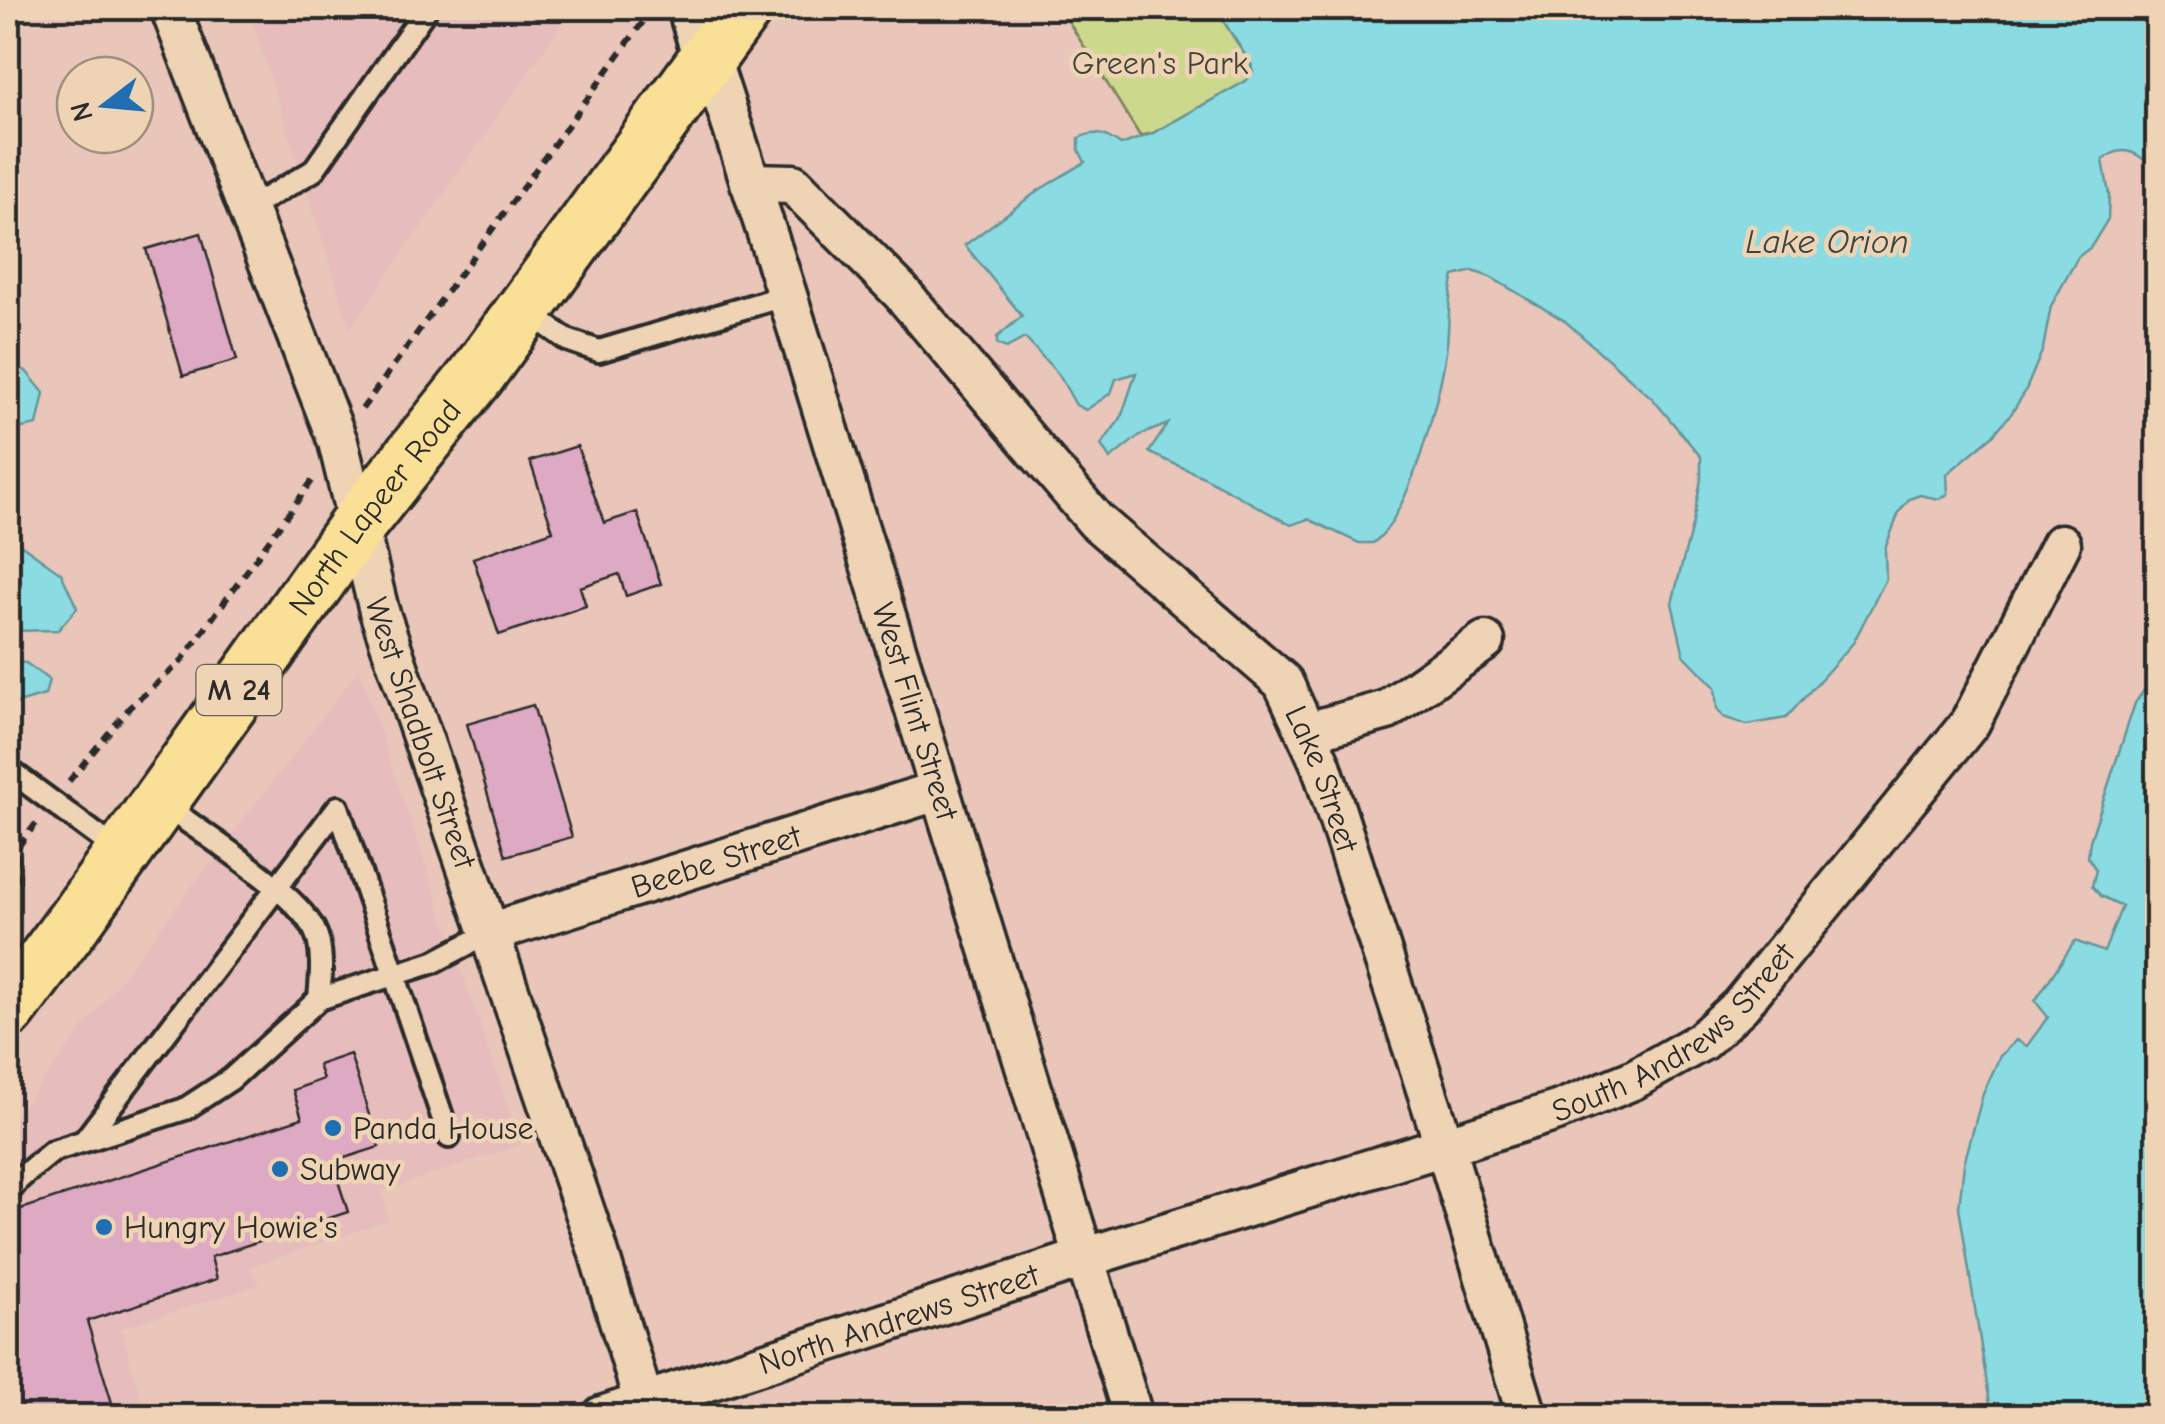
<svg xmlns="http://www.w3.org/2000/svg" width="2165" height="1424" viewBox="0 0 2165 1424" font-family="'Comic Neue',sans-serif">
	<style>
		.built { fill: #e6bdbc }
		.green { fill: #ccd88b; stroke: #7c825b; stroke-width: 2.5 }
		.water { fill: #8bdce2; stroke: #659599; stroke-width: 2.5 }
		.building { fill: #dea9c2; stroke: #2b2b2b; stroke-width: 2.5 }
		.lines { fill: none; stroke-linecap: round; stroke-linejoin: round }
		.service-casing { stroke: #2b2b2b; stroke-width: 28 }
		.minor-casing { stroke: #2b2b2b; stroke-width: 45 }
		.secondary-casing { stroke: #2b2b2b; stroke-width: 60 }
		.primary-casing { stroke: #2b2b2b; stroke-width: 62 }
		.path { stroke: #2b2b2b; stroke-width: 6; stroke-dasharray: 10 8; stroke-linecap: butt }
		.service { stroke: #eed3b5; stroke-width: 20 }
		.minor { stroke: #eed3b5; stroke-width: 38 }
		.secondary { stroke: #eed3b5; stroke-width: 52 }
		.primary { stroke: #fadf96; stroke-width: 55 }
		.poi-dot { fill: #1f6fb2; stroke: #eed3b5; stroke-width: 4 }
		.labels { text-anchor: middle; dominant-baseline: central; stroke-width: 9; stroke-linejoin: round; paint-order: stroke }
		.shield { fill: #eed3b5; stroke: #665d54; stroke-width: 2.5 }
		.shield-label { font-size: 30px; font-weight: bold; fill: #2b2b2b }
		.park-label { font-size: 32px; fill: #434539; stroke: #eed3b5 }
		.street-label { font-size: 32px; fill: #2b2b2b; stroke: #eed3b5 }
		.poi-label { font-size: 32px; fill: #2b2b2b; stroke: #eed3b5; text-anchor: start }
		.water-label { font-size: 35px; font-style: italic; fill: #394646; stroke: #eed3b5 }
	</style>
	<rect width="100%" height="100%" fill="#e9c6b9"/>
	<filter id="ink" filterUnits="userSpaceOnUse"><feTurbulence type="fractalNoise" baseFrequency=".01" numOctaves="2"/><feDisplacementMap in="SourceGraphic" scale="20" xChannelSelector="R" yChannelSelector="G"/><feConvolveMatrix kernelMatrix="1 2 1 2 8 2 1 2 1" color-interpolation-filters="sRGB"/></filter>
	<g filter="url(#ink)">
		<g class="built">
			<polygon points="248,8 573,8 350,329 323,242"/>
			<polygon points="359,669 521,1145 382,1191 389,1220 250,1267 260,1285 121,1328 146,1416 8,1416 8,1126"/>
		</g>
		<polygon class="green" points="1060,8 1215,8 1251,64 1253,72 1246,81 1153,133 1140,136"/>
		<g class="water">
			<path d="M1215 8H2157V170C2139 154 2124 142 2103 160L2109 194 2108 219 2091 247 2078 257 2051 306 2043 349 2025 392 2011 414 1992 436 1947 474 1948 494 1939 499 1920 495 1909 499 1899 512 1885 549 1886 579 1853 643 1786 718 1747 725 1723 717 1717 709 1715 687 1684 655 1672 603 1693 522 1701 479V457L1652 398 1565 321 1490 277 1473 271 1454 276C1447 300 1450 326 1446 352 1440 396 1409 518 1373 543H1359L1308 519 1291 525 1204 477 1154 455 1149 452 1168 424 1140 435 1110 459 1101 445 1121 418 1136 373 1116 379 1111 393 1086 410 1076 405 1059 375 1025 338 1006 348 997 344V337L1022 316 965 245 1039 190 1085 162 1079 150V138C1096 129 1106 135 1121 145L1153 133 1246 81 1253 72 1251 64Z"/>
			<polygon points="8,363 26,371 44,393 37,425 8,431"/>
			<polygon points="8,539 16,541 61,573 77,608 58,630 8,631"/>
			<polygon points="8,662 26,663 49,680 45,695 8,706"/>
			<polygon points="2157,672 2157,1416 1987,1416 1991,1410 1959,1207 1964,1164 1983,1094 2000,1056 2016,1040 2027,1046 2048,1017 2035,1001 2075,941 2104,952 2122,906 2101,896 2092,886 2096,870 2088,857 2090,841 2135,703"/>
		</g>
		<g class="building">
			<polygon points="201,233 237,360 183,376 146,249"/>
			<polygon points="577,446 604,523 637,512 661,584 626,596 619,574 580,587 586,606 499,635 473,558 553,531 530,461"/>
			<polygon points="533,705 572,837 506,856 467,724"/>
			<polygon points="350,1054 379,1147 332,1162 348,1212 211,1257 217,1279 87,1321 116,1416 8,1416 8,1221 18,1210 302,1118 293,1090 323,1079 318,1065"/>
		</g>
		<g class="lines">
			<defs>
				<g id="service">
					<polyline points="249,208 313,171 427,8"/>
					<polyline points="528,312 567,340 599,351 787,295"/>
					<polyline points="8,769 121,853"/>
					<path d="M163 804C200 832 293 890 314 929 324 948 321 978 319 999"/>
					<polyline points="84,1141 338,807 449,1137"/>
					<polyline points="8,1193 19,1179 53,1151 185,1109 231,1079 319,999 434,962 489,933"/>
				</g>
				<g id="minor">
					<path id="s1" d="M170 8 338 442 379 611 596 1244 644 1403"/>
					<path id="s2" d="M709 55 787 295 1133 1416"/>
					<path id="s3" d="M750 183 793 184 901 292 1096 521 1283 682 1321 765 1445 1147 1527 1416"/>
					<polyline points="1307,732 1387,710 1485,641"/>
					<path id="s4" d="M489 933 940 790"/>
					<path id="s5" d="M602 1416 1084 1258 1557 1111 1633 1080 1702 1041 1740 1006 1970 723 2061 544"/>
				</g>
				<polyline id="secondary" points="695,8 709,55"/>
				<g id="primary">
					<path id="s6" d="M8 1010 79 915 358 524 477 375 744 8"/>
				</g>
			</defs>
			<use href="#service" class="service-casing"/>
			<use href="#minor" class="minor-casing"/>
			<use href="#secondary" class="secondary-casing"/>
			<use href="#primary" class="primary-casing"/>
			<g class="path">
				<polyline points="362,409 634,34 649,14 647,8"/>
				<polyline points="69,781 130,707 180,663 312,481"/>
				<polyline points="8,896 19,881 18,847 37,822"/>
			</g>
			<use href="#service" class="service"/>
			<use href="#minor" class="minor"/>
			<use href="#secondary" class="secondary"/>
			<use href="#primary" class="primary"/>
		</g>
	</g>
	<g class="poi-dot">
		<circle cx="333" cy="1128" r="10"/>
		<circle cx="280" cy="1169" r="10"/>
		<circle cx="104" cy="1227" r="10"/>
	</g>
	<g class="labels">
		<rect class="shield" x="196.5" y="665" width="85" height="50" rx="8"/>
		<g class="shield-label">
			<text x="239" y="690">M 24</text>
		</g>
		<g class="park-label">
			<text x="1160" y="63">Green's Park</text>
		</g>
		<g class="street-label">
			<text stroke="none"><textPath href="#s6" startOffset="622">North Lapeer Road</textPath></text>
			<text stroke="none"><textPath href="#s2" startOffset="688">West Flint Street</textPath></text>
			<text stroke="none"><textPath href="#s1" startOffset="768">West Shadbolt Street</textPath></text>
			<text stroke="none"><textPath href="#s3" startOffset="848">Lake Street</textPath></text>
			<text stroke="none"><textPath href="#s4" startOffset="238">Beebe Street</textPath></text>
			<text stroke="none"><textPath href="#s5" startOffset="1145">South Andrews Street</textPath></text>
			<text stroke="none"><textPath href="#s5" startOffset="312">North Andrews Street</textPath></text>
		</g>
		<g class="poi-label">
			<text x="353" y="1128">Panda House</text>
			<text x="300" y="1169">Subway</text>
			<text x="124" y="1227">Hungry Howie's</text>
		</g>
		<g class="water-label">
			<text x="1827" y="241">Lake Orion</text>
		</g>
	</g>
	<rect width="2165" height="1424" fill="none" stroke="#eed3b5" stroke-width="40"/>
	<rect x="20" y="20" width="2125" height="1384" fill="none" stroke="#2b2b2b" stroke-width="4" filter="url(#ink)"/>
	<g transform="translate(105 105) rotate(254)"><circle r="48" fill="#eed3b5" stroke="#a0907e" stroke-width="2.5"/>
	<path d="M0-8L18 38L0 25L-18 38Z" fill="#1f6fb2"/>
	<text y="-15" font-size="28" font-weight="bold" text-anchor="middle" fill="#2b2b2b">N</text>
	</g>
</svg>
